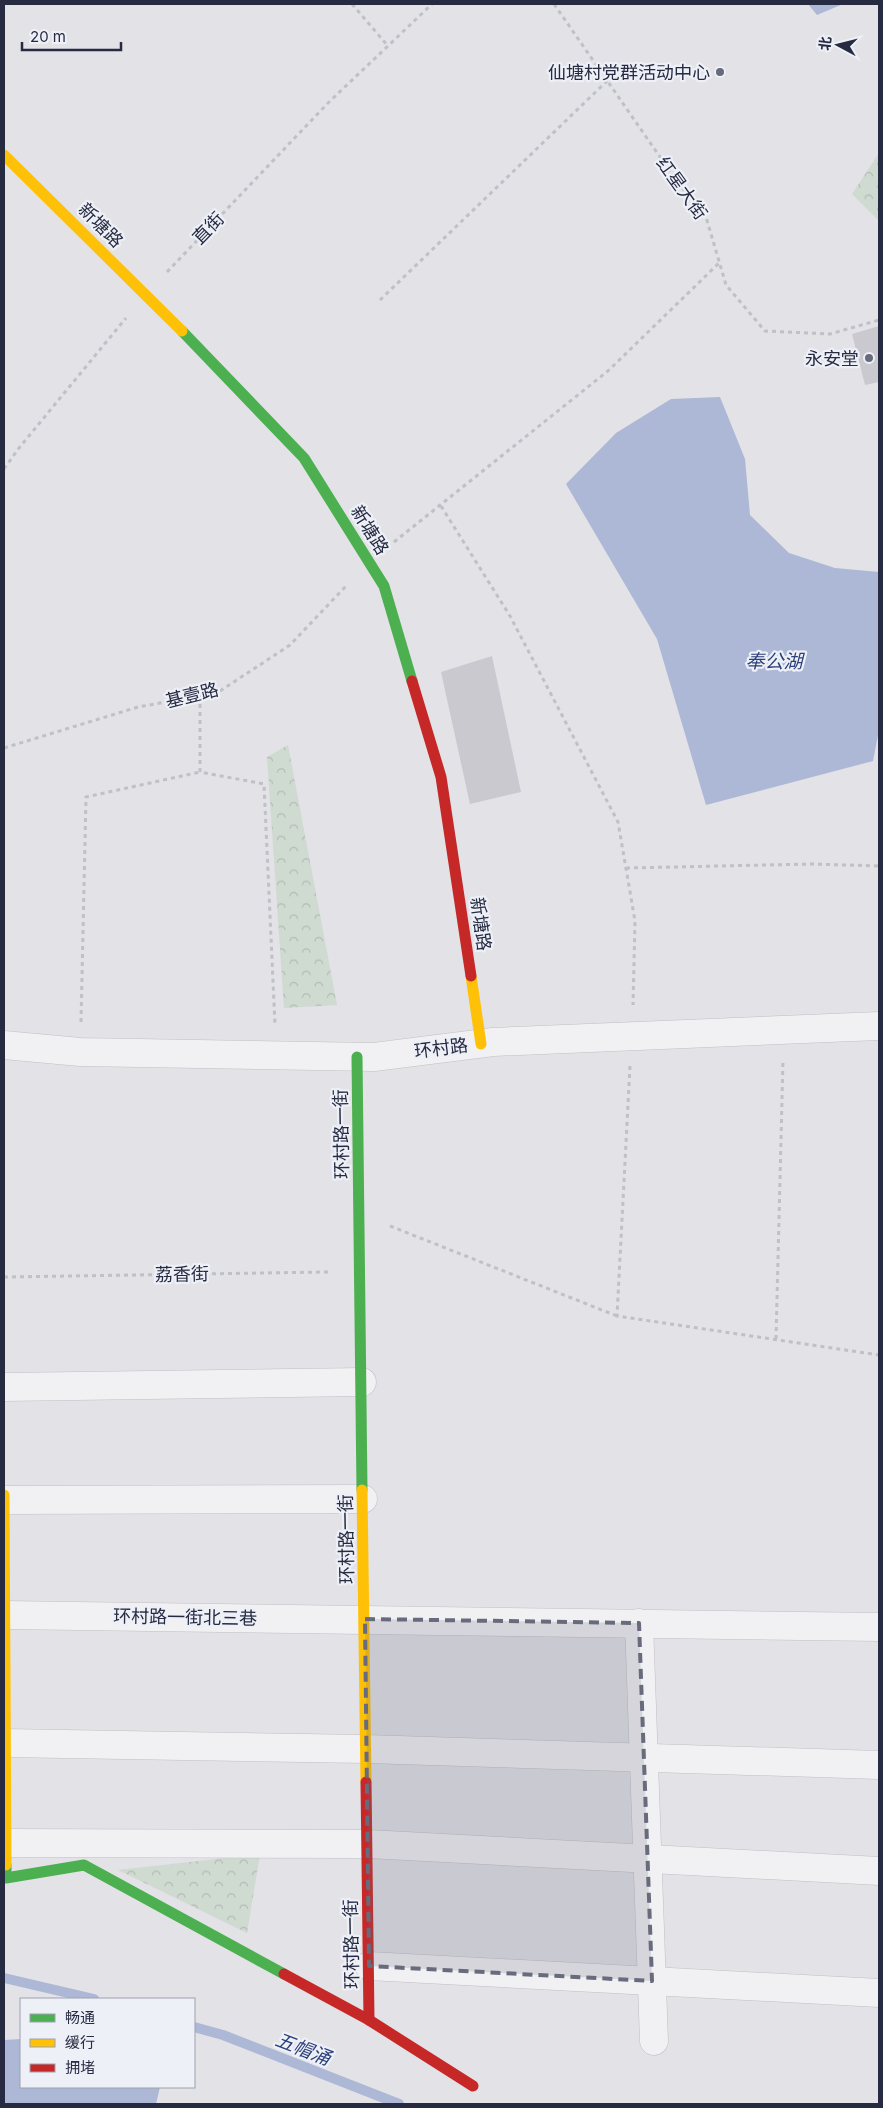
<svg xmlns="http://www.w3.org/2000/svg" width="883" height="2108" viewBox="0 0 883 2108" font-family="Inter,'Noto Sans SC',sans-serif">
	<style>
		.forest { fill: url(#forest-crowns) }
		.water { fill: #adb8d6 }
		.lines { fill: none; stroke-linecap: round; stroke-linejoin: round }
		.stream { stroke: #adb8d6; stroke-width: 10 }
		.building { fill: #c9c9cf }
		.street-casing { stroke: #bfbfc5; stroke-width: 29 }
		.path { stroke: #bfc1c7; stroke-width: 3; stroke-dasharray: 4 4; stroke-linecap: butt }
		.street { stroke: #f1f1f3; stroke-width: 28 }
		.fast { stroke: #4caf50; stroke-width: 11 }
		.slow { stroke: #ffc107; stroke-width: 11 }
		.jam { stroke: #c62828; stroke-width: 11 }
		.marked { fill: #686b7c; fill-opacity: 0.2; stroke: #686b7c; stroke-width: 4; stroke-dasharray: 10 6; stroke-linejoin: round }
		.poi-dot { fill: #686b7c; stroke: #eef0f7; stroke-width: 2 }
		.labels { text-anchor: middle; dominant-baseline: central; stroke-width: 4.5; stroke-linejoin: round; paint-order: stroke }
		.poi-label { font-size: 18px; fill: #262b42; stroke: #eef0f7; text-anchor: end }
		.street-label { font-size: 18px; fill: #262b42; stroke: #eef0f7 }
		.water-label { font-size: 19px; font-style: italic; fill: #2c407b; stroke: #eef0f7 }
	</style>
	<defs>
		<pattern id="forest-crowns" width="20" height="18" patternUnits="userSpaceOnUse" patternTransform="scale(1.25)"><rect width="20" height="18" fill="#cfdad1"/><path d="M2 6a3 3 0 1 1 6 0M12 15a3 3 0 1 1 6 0" fill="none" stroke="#b2bbb5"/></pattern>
	</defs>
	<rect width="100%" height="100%" fill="#e2e2e7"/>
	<g class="forest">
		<polygon points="879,153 879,221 852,194"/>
		<polygon points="288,745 337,1005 284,1008 267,757"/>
		<polygon points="260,1854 247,1933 118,1870"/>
	</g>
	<g class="water">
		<polygon points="808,4 843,4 817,15"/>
		<polygon points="720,397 745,459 750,515 789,553 835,568 879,572 879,730 873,761 706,805 657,639 566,484 616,433 671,399"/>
		<polygon points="21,2039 21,2087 160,2087 156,2104 4,2104 4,2040"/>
	</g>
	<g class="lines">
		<g class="stream">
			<polyline points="4,1978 94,1999"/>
			<polyline points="194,2027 223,2035 399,2104"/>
		</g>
	</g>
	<g class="building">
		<polygon points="879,326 879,382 865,385 852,334"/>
		<polygon points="492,656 521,792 470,804 441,672"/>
	</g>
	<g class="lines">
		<defs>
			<g id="street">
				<polyline points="4,1045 80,1052 374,1057 493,1042 879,1026"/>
				<polyline points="4,1387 362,1382"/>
				<polyline points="4,1500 363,1499"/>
				<polyline points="5,1615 879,1627"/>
				<polyline points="639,1623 654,2041"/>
				<polyline points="5,1743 366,1749 879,1765"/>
				<polyline points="6,1843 368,1844 879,1871"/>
				<polyline points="369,1966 879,1993"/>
			</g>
		</defs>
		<use href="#street" class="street-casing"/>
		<g class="path">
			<polyline points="352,4 388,46"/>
			<polyline points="554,4 676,180 706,217 726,285 765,331 830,334 879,320"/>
			<polyline points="167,272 328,103 432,4"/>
			<polyline points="380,300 607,81"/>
			<polyline points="4,469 19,448 126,318"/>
			<polyline points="441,506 510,616 618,822 635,921 633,1005"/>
			<polyline points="394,542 609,370 719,263"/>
			<polyline points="200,696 200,772 264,784 275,1025"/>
			<polyline points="4,748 138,707 217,693 290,645 347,585"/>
			<polyline points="626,868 813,864 879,866"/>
			<polyline points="81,1022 86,797 200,772"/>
			<polyline points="630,1066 617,1316 879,1355"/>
			<polyline points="390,1226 617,1316"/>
			<polyline points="4,1277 328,1272"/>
			<polyline points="776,1339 783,1060"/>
		</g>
		<use href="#street" class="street"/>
		<g class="fast">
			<polyline points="182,331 304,458 384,586 412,681"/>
			<polyline points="357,1057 362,1490"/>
			<polyline points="6,1865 6,1878 84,1865 284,1974"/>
		</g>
		<g class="slow">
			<polyline points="4,155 182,331"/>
			<polyline points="471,976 481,1044"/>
			<polyline points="362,1490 366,1782"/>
			<polyline points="4,1495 6,1865"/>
		</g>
		<g class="jam">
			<polyline points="412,681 441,777 471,976"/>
			<polyline points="366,1782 369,2020"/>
			<polyline points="284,1974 369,2020 473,2086"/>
		</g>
	</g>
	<path class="marked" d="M365 1619 639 1623 652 1981 369 1966Z"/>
	<g class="poi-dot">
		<circle cx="720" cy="72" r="5"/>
		<circle cx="869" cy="358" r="5"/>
	</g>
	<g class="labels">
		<g class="poi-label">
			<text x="710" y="72">仙塘村党群活动中心</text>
			<text x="859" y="358">永安堂</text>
		</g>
		<g class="street-label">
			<text transform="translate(682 188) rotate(54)">红星大街</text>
			<text transform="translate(101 225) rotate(45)">新塘路</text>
			<text transform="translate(208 228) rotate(-46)">直街</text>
			<text transform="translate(370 530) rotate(58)">新塘路</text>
			<text transform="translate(192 695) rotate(-14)">基壹路</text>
			<text transform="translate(481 924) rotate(82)">新塘路</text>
			<text transform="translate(441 1048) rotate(-7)">环村路</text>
			<text transform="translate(341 1134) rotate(-91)">环村路一街</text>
			<text transform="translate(182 1274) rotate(-1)">荔香街</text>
			<text transform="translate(346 1539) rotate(-91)">环村路一街</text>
			<text transform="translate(185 1617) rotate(1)">环村路一街北三巷</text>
			<text transform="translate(351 1944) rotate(-91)">环村路一街</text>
		</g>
		<g class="water-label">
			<text x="774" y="661">奉公湖</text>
			<text transform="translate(303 2049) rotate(21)">五帽涌</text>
		</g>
	</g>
	<rect width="883" height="2108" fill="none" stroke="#262b42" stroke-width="10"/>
	<rect x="20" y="1998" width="175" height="90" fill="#eef0f7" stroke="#9ea1af"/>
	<rect x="30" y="2014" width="25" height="8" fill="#4caf50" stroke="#9ea1af"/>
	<text x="65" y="2023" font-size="15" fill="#262b42">畅通</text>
	<rect x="30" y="2039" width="25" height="8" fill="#ffc107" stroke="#9ea1af"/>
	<text x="65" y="2048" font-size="15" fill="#262b42">缓行</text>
	<rect x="30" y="2064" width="25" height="8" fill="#c62828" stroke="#9ea1af"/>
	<text x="65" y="2073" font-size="15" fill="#262b42">拥堵</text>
	<g transform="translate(838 45) rotate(277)" stroke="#eef0f7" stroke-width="4" paint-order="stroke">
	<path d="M0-4L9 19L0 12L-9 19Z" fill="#262b42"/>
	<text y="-8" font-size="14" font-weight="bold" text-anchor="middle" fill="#262b42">北</text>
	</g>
	<path d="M22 42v8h99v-8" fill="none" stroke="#262b42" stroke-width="2.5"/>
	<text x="30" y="42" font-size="15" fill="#262b42" stroke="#eef0f7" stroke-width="4" paint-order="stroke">20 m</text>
</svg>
